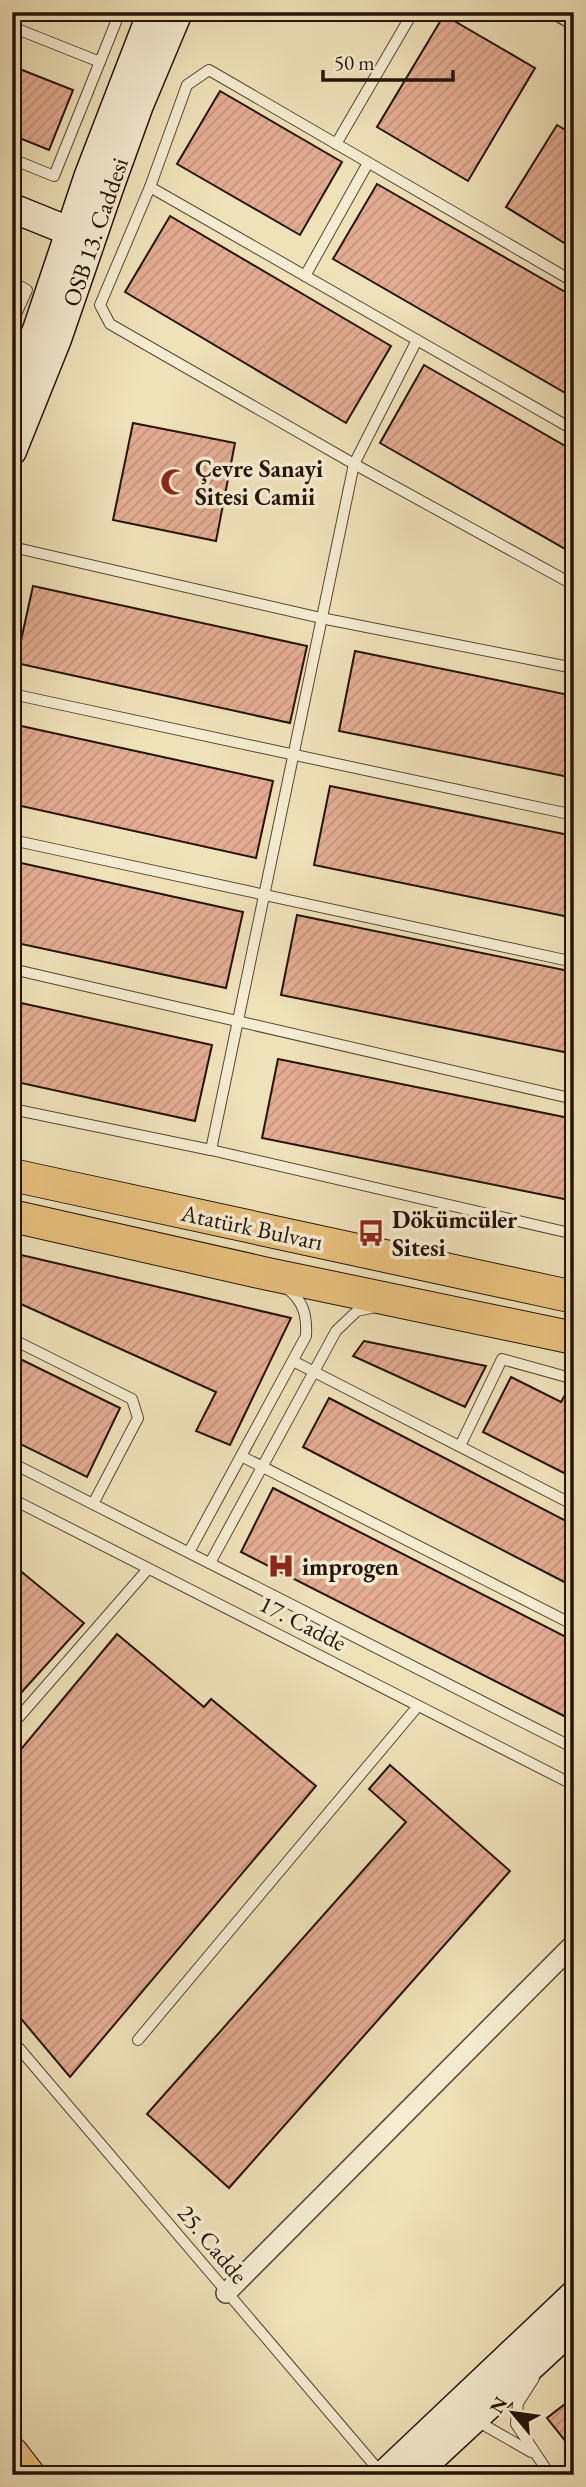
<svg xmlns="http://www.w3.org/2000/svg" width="586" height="2487" viewBox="0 0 586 2487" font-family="'EB Garamond',serif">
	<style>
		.building { fill: url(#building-hatch); stroke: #241307; stroke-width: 2 }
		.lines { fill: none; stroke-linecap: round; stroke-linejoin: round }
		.lane-casing { stroke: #574633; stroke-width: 12 }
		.street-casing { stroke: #574633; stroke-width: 22 }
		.secondary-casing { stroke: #241307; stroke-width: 31 }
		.primary-casing { stroke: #241307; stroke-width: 34 }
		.lane { stroke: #f5ecd1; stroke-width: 10 }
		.street { stroke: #f5ecd1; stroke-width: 19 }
		.secondary { stroke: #f5ecd1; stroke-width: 28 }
		.primary { stroke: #e8c07c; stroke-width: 32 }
		.labels { text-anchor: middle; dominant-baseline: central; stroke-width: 7; stroke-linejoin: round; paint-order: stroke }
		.street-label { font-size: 24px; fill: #241307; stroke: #f5ecd1 }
		.poi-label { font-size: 24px; font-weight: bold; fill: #241307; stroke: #f5ecd1; text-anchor: start }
	</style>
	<defs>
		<pattern id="building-hatch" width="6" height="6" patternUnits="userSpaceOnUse" patternTransform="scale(1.75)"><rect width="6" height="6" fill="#e3ac91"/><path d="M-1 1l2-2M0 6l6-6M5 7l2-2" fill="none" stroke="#c3937c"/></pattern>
	</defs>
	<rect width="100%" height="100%" fill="#efe1b8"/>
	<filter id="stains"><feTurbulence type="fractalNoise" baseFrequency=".00286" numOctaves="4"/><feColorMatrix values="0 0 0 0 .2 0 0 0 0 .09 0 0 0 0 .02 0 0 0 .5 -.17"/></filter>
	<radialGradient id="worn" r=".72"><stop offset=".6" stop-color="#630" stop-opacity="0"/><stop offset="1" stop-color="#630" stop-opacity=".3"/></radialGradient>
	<g class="building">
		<polygon points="444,15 535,68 468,181 377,127"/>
		<polygon points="12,66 73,90 49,150 12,135"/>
		<polygon points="220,91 342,162 300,235 177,164"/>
		<polygon points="557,125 574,135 574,249 506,207"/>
		<polygon points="377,184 574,297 574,398 333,259"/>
		<polygon points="170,216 391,346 346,423 125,292"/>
		<polygon points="424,365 574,451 574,554 380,443"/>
		<polygon points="133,423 235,443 216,541 113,520"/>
		<polygon points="33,586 307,646 290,723 16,663"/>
		<polygon points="355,651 574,696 574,778 339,731"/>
		<polygon points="12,724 273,781 256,858 12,804"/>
		<polygon points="330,786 574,836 574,918 314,865"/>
		<polygon points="12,861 243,912 226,988 12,942"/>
		<polygon points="297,915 574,972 574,1054 281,995"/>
		<polygon points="12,1001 212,1045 195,1121 12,1081"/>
		<polygon points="278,1059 574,1119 574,1201 262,1138"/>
		<polygon points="17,1254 291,1318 230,1445 196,1431 216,1392 12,1300 12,1266"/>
		<polygon points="364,1341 486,1366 465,1407 353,1356"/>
		<polygon points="12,1355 120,1408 87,1477 12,1440"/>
		<polygon points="511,1377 561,1402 570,1386 574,1386 574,1478 483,1432"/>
		<polygon points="329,1398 574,1525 574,1587 303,1447"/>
		<polygon points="273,1488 574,1641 574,1721 241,1552"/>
		<polygon points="12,1564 84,1623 12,1703"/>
		<polygon points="117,1634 204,1707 211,1699 316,1786 70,2077 12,2008 12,1760"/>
		<polygon points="390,1765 510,1871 229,2188 147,2114 406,1822 369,1789"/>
		<polygon points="574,2397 574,2452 547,2418"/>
	</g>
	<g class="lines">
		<defs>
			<g id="lane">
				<polyline points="12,27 100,62"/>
				<polyline points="336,144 413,12"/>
				<polyline points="12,159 54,176 120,12"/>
				<polyline points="150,187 574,430"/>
				<polyline points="305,276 368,163"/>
				<polyline points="12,282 27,290 12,323"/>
				<polyline points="574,282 209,70 187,85 150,187 100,305 110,324 354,464 574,585"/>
				<polyline points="12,551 21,549 321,618 574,668"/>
				<polyline points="12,694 574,815"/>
				<polyline points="12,840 574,962"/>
				<polyline points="12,969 574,1099"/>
				<polyline points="12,1109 211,1150 574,1234"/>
				<polyline points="211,1150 354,464 417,340"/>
				<polyline points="12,1339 132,1399 138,1418 93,1504"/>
				<polyline points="293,1361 574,1505"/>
				<polyline points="460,1446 502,1359 574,1379"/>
				<polyline points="241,1456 574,1625"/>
				<polyline points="12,1463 574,1748"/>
				<polyline points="12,1499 574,1785"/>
				<path d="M189 1552 306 1336C307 1316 304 1302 288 1289"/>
				<polyline points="210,1563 336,1331 357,1311 375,1307"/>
				<polyline points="12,1725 148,1569"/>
				<polyline points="12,2040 382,2474"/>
				<polyline points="138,2040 418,1706"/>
				<polyline points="534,2378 518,2403 516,2424 550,2475"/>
				<polyline points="477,2421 531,2452"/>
			</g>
			<g id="street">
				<polyline points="560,12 574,20"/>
				<polyline points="226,2293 574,1944"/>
			</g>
			<g id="secondary">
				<polyline points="12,208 69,231"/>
				<polyline points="12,390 37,330 89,175 152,12"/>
				<polyline points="12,451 57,339 109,188 139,105 178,12"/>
				<polyline points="384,2475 574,2295"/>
				<polyline points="413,2475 574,2326"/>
			</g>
			<g id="primary">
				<polyline points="12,1175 574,1297"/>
				<polyline points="12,1216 268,1274 574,1338"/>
				<polyline points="12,2453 29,2475"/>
			</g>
		</defs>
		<use href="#lane" class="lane-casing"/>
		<use href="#street" class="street-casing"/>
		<use href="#secondary" class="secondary-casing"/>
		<use href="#primary" class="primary-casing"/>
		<use href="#lane" class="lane"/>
		<use href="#street" class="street"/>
		<use href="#secondary" class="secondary"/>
		<use href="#primary" class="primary"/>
	</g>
	<defs>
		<symbol id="mosque-bare" viewBox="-9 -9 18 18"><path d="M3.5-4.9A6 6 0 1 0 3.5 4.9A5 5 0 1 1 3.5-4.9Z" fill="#8f2418" stroke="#f5ecd1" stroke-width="2.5" paint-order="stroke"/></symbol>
		<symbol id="bus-bare" viewBox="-9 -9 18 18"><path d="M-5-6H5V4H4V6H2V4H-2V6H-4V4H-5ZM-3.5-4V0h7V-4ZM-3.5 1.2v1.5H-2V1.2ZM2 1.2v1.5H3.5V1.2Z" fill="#8f2418" stroke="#f5ecd1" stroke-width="2.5" paint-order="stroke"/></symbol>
		<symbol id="hospital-bare" viewBox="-9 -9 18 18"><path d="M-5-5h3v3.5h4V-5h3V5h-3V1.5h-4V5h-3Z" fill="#8f2418" stroke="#f5ecd1" stroke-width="2.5" paint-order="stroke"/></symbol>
	</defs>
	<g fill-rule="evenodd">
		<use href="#mosque-bare" x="155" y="463" width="38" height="38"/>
		<use href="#bus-bare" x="352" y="1214" width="38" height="38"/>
		<use href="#hospital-bare" x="262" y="1547" width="38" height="38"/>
	</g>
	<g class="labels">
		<g class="street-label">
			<text transform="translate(95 232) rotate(-71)">OSB 13. Caddesi</text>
			<text transform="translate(252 1227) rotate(12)">Atatürk Bulvarı</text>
			<text transform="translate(303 1623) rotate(27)">17. Cadde</text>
			<text transform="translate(213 2244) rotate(50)">25. Cadde</text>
		</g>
		<g class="poi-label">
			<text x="195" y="468">Çevre Sanayi<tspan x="195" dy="28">Sitesi Camii</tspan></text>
			<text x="392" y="1219">Dökümcüler<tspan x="392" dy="28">Sitesi</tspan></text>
			<text x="302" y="1566">improgen</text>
		</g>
	</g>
	<rect width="586" height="2487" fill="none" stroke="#efe1b8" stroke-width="42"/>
	<rect x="14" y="14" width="558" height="2459" fill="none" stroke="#241307" stroke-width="3.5"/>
	<rect x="21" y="21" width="544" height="2445" fill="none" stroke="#241307" stroke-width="2"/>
	<g transform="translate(513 2413) rotate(299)" stroke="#f5ecd1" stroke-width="5" paint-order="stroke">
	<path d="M0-5L12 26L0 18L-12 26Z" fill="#241307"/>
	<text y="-10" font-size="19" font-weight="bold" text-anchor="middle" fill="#241307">N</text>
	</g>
	<path d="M323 70v10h130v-10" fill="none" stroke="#241307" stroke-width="3.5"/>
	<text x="334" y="70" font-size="21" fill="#241307" stroke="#f5ecd1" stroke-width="5" paint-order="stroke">50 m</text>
	<rect width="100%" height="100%" filter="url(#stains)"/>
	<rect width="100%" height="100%" fill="url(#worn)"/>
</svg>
